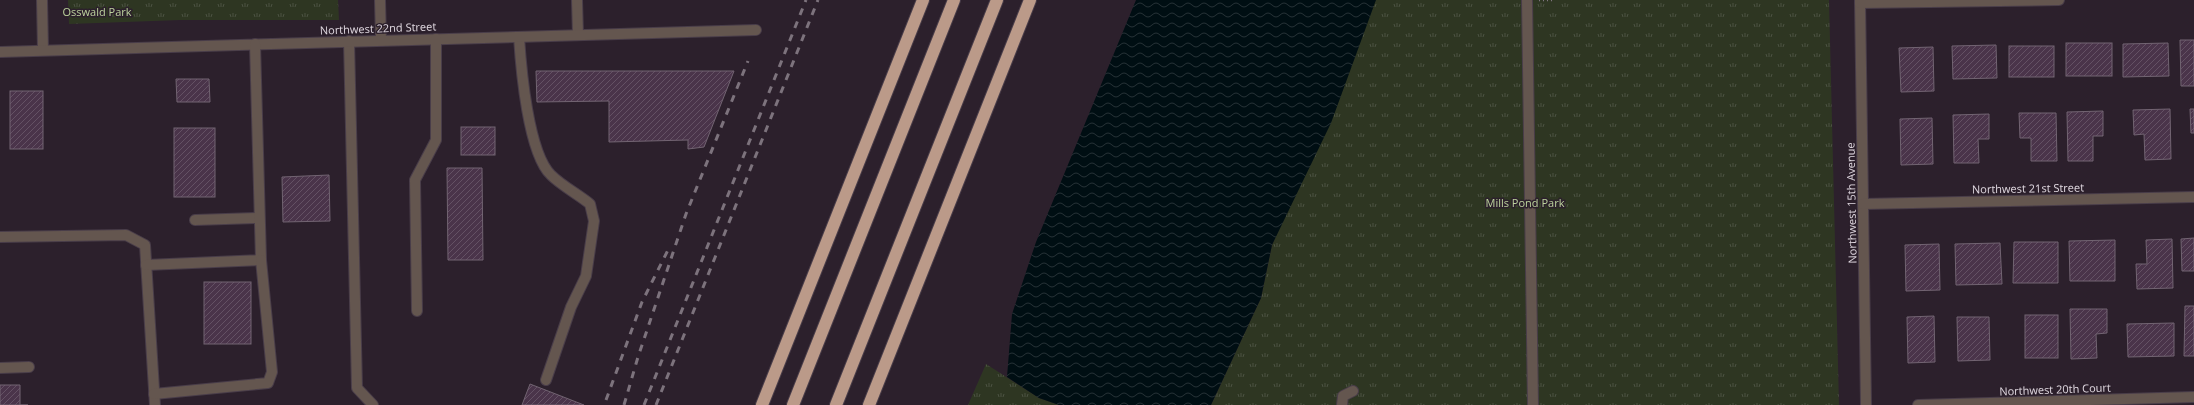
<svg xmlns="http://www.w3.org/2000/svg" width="2194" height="405" viewBox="0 0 2194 405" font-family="'Open Sans',sans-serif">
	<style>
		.park { fill: url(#park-tufts) }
		.water { fill: url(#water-waves) }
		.building { fill: url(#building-hatch); stroke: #726472 }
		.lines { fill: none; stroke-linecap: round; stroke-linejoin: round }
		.minor-casing { stroke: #493d49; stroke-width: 12 }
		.highway-casing { stroke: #493d49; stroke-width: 14 }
		.path { stroke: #807680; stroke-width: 2.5; stroke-dasharray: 1 3; stroke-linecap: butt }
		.minor { stroke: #64564f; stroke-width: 10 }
		.highway { stroke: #bb9a89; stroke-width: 12 }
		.rail { stroke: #7d737d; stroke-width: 3; stroke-dasharray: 7 7; stroke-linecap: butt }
		.labels { text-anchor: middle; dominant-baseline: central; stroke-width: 3; stroke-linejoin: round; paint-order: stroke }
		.park-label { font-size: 11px; fill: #bdd39d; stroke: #2c202c }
		.street-label { font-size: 11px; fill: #e0d8e0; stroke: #2c202c }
	</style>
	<defs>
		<pattern id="park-tufts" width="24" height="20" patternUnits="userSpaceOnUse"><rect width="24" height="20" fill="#2e3622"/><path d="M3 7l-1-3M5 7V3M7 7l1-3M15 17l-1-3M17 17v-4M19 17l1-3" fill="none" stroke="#4c5242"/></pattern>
		<pattern id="water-waves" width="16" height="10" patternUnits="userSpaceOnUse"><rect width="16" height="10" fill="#000e13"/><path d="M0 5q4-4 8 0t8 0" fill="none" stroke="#253035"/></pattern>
		<pattern id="building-hatch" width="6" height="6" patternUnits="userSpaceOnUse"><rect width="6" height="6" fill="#4a344a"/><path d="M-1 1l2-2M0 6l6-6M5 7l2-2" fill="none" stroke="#645164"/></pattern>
	</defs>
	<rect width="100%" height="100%" fill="#2c202c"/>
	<g class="park">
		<polygon points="68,0 338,0 339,20 180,20 69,24"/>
		<polygon points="1369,0 1829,0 1839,405 1211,405 1261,298 1272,245"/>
		<polygon points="986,364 1039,398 1059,405 968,405"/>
	</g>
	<polygon class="water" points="1136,0 1376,0 1331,123 1272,245 1261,298 1211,405 1059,405 1039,398 1007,377 1012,314 1036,242"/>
	<g class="building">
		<polygon points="2180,40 2194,40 2194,86 2181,86"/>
		<rect x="2066" y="43" width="46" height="33"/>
		<polygon points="2168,43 2169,76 2123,77 2123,44"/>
		<polygon points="1996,45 1997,78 1953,79 1952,46"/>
		<rect x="2009" y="46" width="45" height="31"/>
		<polygon points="1933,47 1934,91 1901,92 1899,48"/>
		<polygon points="536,71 734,71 704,147 688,149 688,140 609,142 609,101 537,102"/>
		<polygon points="176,79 209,79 210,102 177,102"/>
		<rect x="10" y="91" width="33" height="58"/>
		<polygon points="2170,109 2171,159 2145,160 2144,134 2134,135 2133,110"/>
		<polygon points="2190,109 2194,109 2194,133 2191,133"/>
		<polygon points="2103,111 2103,136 2093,136 2093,161 2068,161 2067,112"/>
		<polygon points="2019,113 2056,113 2057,161 2031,161 2031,138 2020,138"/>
		<polygon points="1989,114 1989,139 1978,139 1979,163 1954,163 1953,115"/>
		<polygon points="1932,118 1933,164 1901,165 1900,119"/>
		<rect x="461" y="127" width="34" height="28"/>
		<rect x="174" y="128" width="41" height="69"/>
		<polygon points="447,168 482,168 483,260 448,260"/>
		<polygon points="329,175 330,221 283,222 282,177"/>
		<polygon points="2194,238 2194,271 2182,271 2181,239"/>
		<polygon points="2172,239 2173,288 2137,289 2136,264 2147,264 2146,240"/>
		<polygon points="2115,240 2115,281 2070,281 2069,241"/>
		<polygon points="2014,242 2058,242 2058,283 2013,283"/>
		<polygon points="2000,243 2002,284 1956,285 1955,244"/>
		<polygon points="1939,244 1940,290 1906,291 1905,245"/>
		<rect x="204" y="282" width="47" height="62"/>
		<polygon points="2185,306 2194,306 2194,356 2184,356"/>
		<polygon points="2070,309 2107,309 2107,333 2096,334 2097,358 2071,359"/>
		<rect x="2025" y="315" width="33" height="43"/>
		<polygon points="1934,316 1935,362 1908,363 1907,317"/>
		<polygon points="1957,317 1989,317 1990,360 1958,361"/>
		<polygon points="2174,323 2174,356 2128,357 2127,324"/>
		<polygon points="530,384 584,405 522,405"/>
		<polygon points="0,385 20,385 20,405 28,405 0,405"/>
	</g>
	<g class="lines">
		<defs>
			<g id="minor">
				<polyline points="42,0 43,50"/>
				<polyline points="380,0 381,40"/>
				<polyline points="577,0 578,35"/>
				<polyline points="1527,0 1533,405"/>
				<polyline points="1860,0 1866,405"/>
				<polyline points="1860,3 2059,0"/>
				<path d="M519 37C521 68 528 153 551 175 562 186 578 194 590 204L594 221 586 276 571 307 546 380"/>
				<polyline points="349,41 357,388 373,405"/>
				<polyline points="0,52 756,30"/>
				<polyline points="1863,204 2194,197"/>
				<polyline points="195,220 259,218"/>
				<polyline points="0,237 126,235 145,245 155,405"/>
				<polyline points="146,265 261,260 255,44"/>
				<polyline points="417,311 415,180 436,140 436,39"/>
				<polyline points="0,368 29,367"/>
				<polyline points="154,394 268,383 272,372 261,260"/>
				<polyline points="1342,405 1343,396 1353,391"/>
				<polyline points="1918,405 2194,397"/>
			</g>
			<g id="highway">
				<polyline points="762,405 923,0"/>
				<polyline points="793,405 954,0"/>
				<polyline points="836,405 997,0"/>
				<polyline points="869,405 1030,0"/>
			</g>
		</defs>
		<use href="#minor" class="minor-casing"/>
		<use href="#highway" class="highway-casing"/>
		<polyline class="path" points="1539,0 1555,0"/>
		<use href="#minor" class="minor"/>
		<use href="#highway" class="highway"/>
		<g class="rail">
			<polyline points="606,400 642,302 670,246"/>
			<polyline points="624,405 638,357 686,214 748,61"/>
			<polyline points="644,405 806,0"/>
			<polyline points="656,405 818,0"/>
		</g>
	</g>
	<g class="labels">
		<g class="park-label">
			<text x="97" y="11">Osswald Park</text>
			<text x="1525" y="202">Mills Pond Park</text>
		</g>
		<g class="street-label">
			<text transform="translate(378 28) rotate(-2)">Northwest 22nd Street</text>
			<text transform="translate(2028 188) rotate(-1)">Northwest 21st Street</text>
			<text transform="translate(1851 203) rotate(-91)">Northwest 15th Avenue</text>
			<text transform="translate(2055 389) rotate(-2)">Northwest 20th Court</text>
		</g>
	</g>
</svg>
